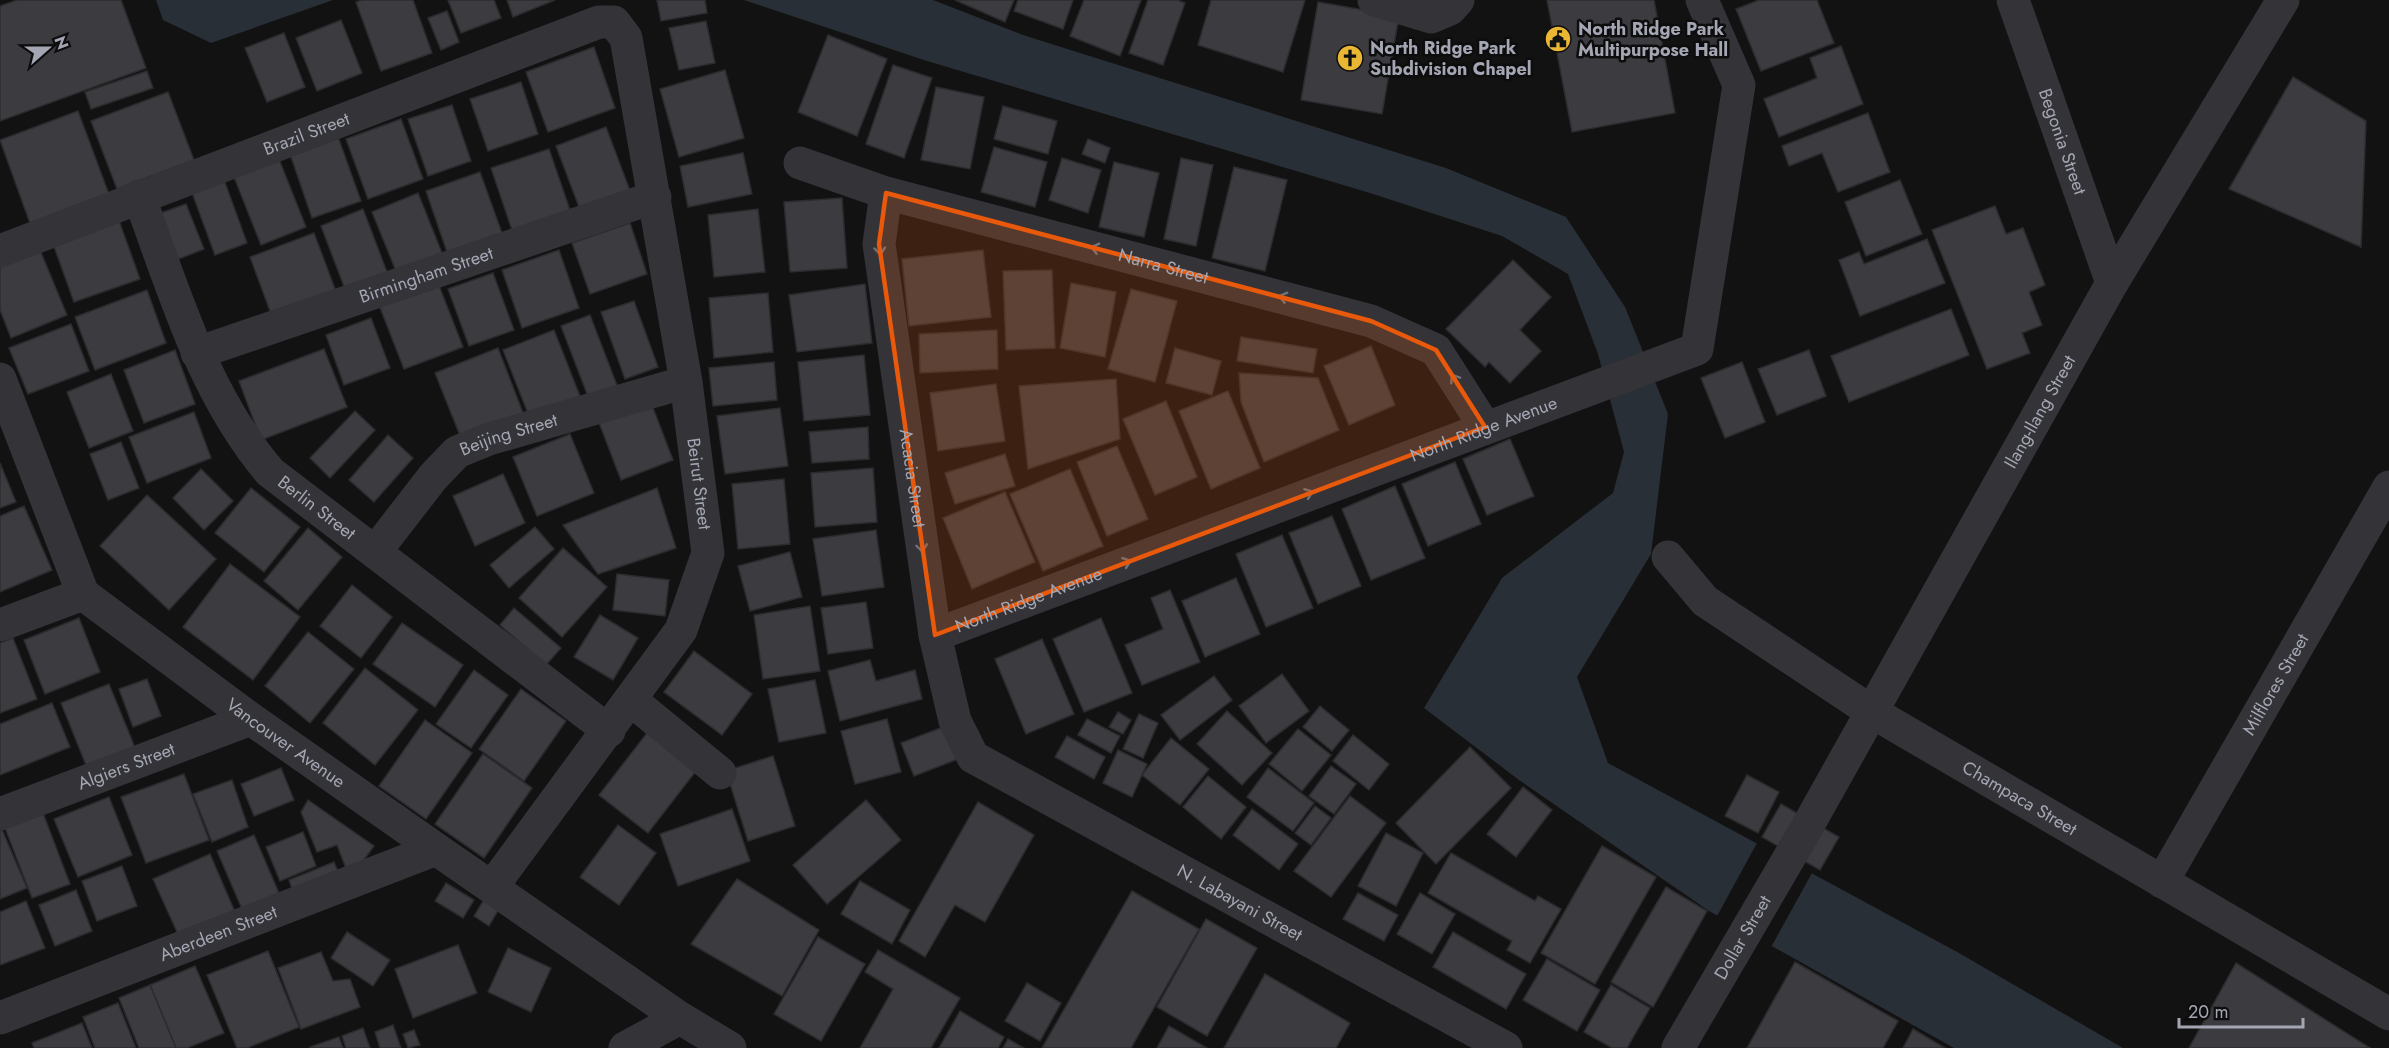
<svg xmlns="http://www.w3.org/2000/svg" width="2389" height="1048" viewBox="0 0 2389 1048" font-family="Jost,sans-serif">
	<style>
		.water { fill: #292f36 }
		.pier { fill: #121213 }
		.building { fill: #3c3c40; stroke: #2c2c2f; stroke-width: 1.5 }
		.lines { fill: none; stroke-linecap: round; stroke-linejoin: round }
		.street { stroke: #333338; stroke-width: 33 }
		.oneway { stroke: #71737c }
		.marked { fill: #e8590c; fill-opacity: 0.2; stroke: #e8590c; stroke-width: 4.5; stroke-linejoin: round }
		.labels { text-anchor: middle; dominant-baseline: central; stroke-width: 5; stroke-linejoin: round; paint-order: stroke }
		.poi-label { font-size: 18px; font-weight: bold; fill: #a4a7b3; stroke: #0d0d0e; text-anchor: start }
		.street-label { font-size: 18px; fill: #a4a7b3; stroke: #0d0d0e }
	</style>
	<rect width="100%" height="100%" fill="#121213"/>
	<g class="water">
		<polygon points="156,0 333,0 211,43 163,20"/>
		<polygon points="744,0 933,0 1026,36 1446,168 1566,217 1625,307 1668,414 1651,554 1577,677 1608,763 1959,953 2123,1048 1954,1048 1709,911 1519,780 1424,708 1502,578 1613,493 1624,452 1598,354 1568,274 1502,236 1370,193 927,61"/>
	</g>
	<polygon class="pier" points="1757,843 1812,873 1770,949 1716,918"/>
	<g class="building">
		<polygon points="17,0 121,0 146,68 0,121 0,6"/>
		<polygon points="362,0 413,0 432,53 381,71 356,2"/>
		<polygon points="448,0 494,0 501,18 461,33"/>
		<polygon points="507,0 555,0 513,17"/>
		<polygon points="657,0 705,0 707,13 661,21"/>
		<polygon points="955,0 1014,0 1005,22"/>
		<polygon points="1018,0 1073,0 1063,29 1014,11"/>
		<polygon points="1084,0 1141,0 1120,56 1070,36"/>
		<polygon points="1148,0 1177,0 1185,3 1163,65 1129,53"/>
		<polygon points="1211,0 1305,0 1283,72 1198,45"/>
		<polygon points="1547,0 1654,0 1675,113 1572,132"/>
		<polygon points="1759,0 1817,0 1834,43 1761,71 1736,9"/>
		<polygon points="1318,2 1399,16 1382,114 1301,100"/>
		<polygon points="447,11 459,42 441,50 428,18"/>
		<polygon points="341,20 362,73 317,91 296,38"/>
		<polygon points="706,21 715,63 679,70 669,28"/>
		<polygon points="284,33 305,87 267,102 245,48"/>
		<polygon points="828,35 887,59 857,136 798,112"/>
		<polygon points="1841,46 1863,104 1779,137 1764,99 1817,78 1810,58"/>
		<polygon points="594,47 615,108 548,132 526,72"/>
		<polygon points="893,65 932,78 904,158 866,144"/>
		<polygon points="725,70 744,138 679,157 660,89"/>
		<polygon points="147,71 153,88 91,109 85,92"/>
		<polygon points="2293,77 2366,121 2361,247 2229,189"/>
		<polygon points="521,82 538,134 488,151 470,99"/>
		<polygon points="936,87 984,97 970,169 921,160"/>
		<polygon points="168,92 194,160 117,189 91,121"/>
		<polygon points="452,105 471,161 428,176 408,119"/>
		<polygon points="1003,106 1057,121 1048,154 994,139"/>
		<polygon points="78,111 110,197 31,226 0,140"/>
		<polygon points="1868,113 1890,172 1838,192 1822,153 1789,166 1782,146"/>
		<polygon points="401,119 423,179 368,199 346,139"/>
		<polygon points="606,127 632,196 582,215 556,146"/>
		<polygon points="337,134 361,201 312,218 289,151"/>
		<polygon points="1088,139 1110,148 1105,163 1082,154"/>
		<polygon points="994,147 1047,162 1035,207 981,192"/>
		<polygon points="549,149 570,210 512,230 491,168"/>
		<polygon points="743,153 752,194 688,207 680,166"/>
		<polygon points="277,154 306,227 261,245 232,172"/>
		<polygon points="1062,158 1101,170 1088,213 1049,200"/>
		<polygon points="1181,158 1213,165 1196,246 1164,239"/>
		<polygon points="1114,162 1159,173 1144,237 1099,227"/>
		<polygon points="1234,167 1287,180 1265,271 1212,258"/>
		<polygon points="480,172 502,233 447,252 426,191"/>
		<polygon points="223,177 247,243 215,255 191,190"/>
		<polygon points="1900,180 1922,234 1866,256 1845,202"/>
		<polygon points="418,193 442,253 396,271 372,212"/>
		<polygon points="842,198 847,268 790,272 784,202"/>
		<polygon points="186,204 204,249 176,260 158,214"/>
		<polygon points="1995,206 2006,234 2023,228 2045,285 2029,292 2042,325 2022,333 2030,353 1987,369 1932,230"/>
		<polygon points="363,209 387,272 345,289 321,226"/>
		<polygon points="758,209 765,272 714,277 708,215"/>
		<polygon points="118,218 140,279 74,302 52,241"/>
		<polygon points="630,223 647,274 590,294 572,243"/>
		<polygon points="314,233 337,294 273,319 250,257"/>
		<polygon points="1927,239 1945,283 1860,316 1839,260 1859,252 1864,264"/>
		<polygon points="40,250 67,315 11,338 0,310 0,266"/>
		<polygon points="559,250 579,308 522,328 502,270"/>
		<polygon points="983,250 991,317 909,326 902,259"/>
		<polygon points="1513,260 1551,297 1520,330 1541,351 1510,383 1489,362 1485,367 1446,329"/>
		<polygon points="1052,270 1055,348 1006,350 1003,271"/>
		<polygon points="493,273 514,330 469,346 448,289"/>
		<polygon points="438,283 463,347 404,369 379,305"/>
		<polygon points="1071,283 1116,292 1105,357 1060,348"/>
		<polygon points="865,284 872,343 797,352 789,295"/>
		<polygon points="1131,289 1177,301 1155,382 1108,369"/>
		<polygon points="147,290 166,343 95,370 75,317"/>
		<polygon points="768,293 773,352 714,358 709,298"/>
		<polygon points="634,301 658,367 625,379 601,312"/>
		<polygon points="1951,309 1969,355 1849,402 1831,356"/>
		<polygon points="590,315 618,388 589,399 561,326"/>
		<polygon points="371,318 390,368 344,385 326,335"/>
		<polygon points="71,324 89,371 28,394 9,348"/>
		<polygon points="554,330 580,396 529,416 503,350"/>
		<polygon points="997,330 998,369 920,373 919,334"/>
		<polygon points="1241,337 1317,349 1313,373 1237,361"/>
		<polygon points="1371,346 1395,405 1349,425 1324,366"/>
		<polygon points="498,348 525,418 463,443 435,373"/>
		<polygon points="1175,348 1221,361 1212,395 1166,383"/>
		<polygon points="324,349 347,407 261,440 239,381"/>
		<polygon points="175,350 195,404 144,423 124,370"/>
		<polygon points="1809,350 1826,396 1777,415 1758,369"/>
		<polygon points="864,355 870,415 804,421 798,362"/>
		<polygon points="774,362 777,400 713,406 709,368"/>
		<polygon points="1742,362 1765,422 1725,438 1701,378"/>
		<polygon points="1239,373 1318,378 1339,430 1264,462 1241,402"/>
		<polygon points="111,374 133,431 89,448 67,392"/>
		<polygon points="1116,379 1120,439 1028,469 1019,386"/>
		<polygon points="996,384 1005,441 938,451 930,393"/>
		<polygon points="1228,391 1260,468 1211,489 1179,411"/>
		<polygon points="650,400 673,460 621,480 598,420"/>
		<polygon points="1166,401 1197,477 1155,495 1123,419"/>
		<polygon points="780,408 788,466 725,474 717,416"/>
		<polygon points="355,411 375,430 330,478 310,458"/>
		<polygon points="194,412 211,458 147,483 129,437"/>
		<polygon points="868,427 869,459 812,463 809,432"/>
		<polygon points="570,434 594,493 537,516 513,457"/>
		<polygon points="388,435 413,458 374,502 349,480"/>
		<polygon points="1510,439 1534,496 1487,515 1463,459"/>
		<polygon points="121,442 139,488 108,500 90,454"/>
		<polygon points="1117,446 1148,519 1107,536 1077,462"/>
		<polygon points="1005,454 1015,486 955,504 945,473"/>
		<polygon points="1455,462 1481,524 1428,546 1402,484"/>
		<polygon points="0,463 16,502 0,508"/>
		<polygon points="873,468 877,522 815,527 811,473"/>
		<polygon points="201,469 233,501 204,530 173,498"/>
		<polygon points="1070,469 1103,546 1043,571 1010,494"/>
		<polygon points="503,474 525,523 475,546 453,496"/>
		<polygon points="784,479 790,544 738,549 732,484"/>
		<polygon points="1395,486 1425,558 1371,580 1342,509"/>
		<polygon points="251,488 300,527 264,572 215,533"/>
		<polygon points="657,488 676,548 598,574 563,525"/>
		<polygon points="1005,492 1035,562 972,589 943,518"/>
		<polygon points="147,495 216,559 169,610 100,546"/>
		<polygon points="24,506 52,570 0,592 0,516"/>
		<polygon points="1332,516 1361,586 1318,604 1289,533"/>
		<polygon points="535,527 554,549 509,588 490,565"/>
		<polygon points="308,528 342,557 298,610 264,581"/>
		<polygon points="876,530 884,587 822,596 813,539"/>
		<polygon points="1282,535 1313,608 1266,627 1236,554"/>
		<polygon points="563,548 607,587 562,637 519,598"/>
		<polygon points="790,552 802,597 750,611 738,566"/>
		<polygon points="230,564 300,617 253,680 183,627"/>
		<polygon points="617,574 669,580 665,616 613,610"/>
		<polygon points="1236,578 1260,634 1205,657 1182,601"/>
		<polygon points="352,585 392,617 361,658 320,626"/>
		<polygon points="1170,590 1200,662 1142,685 1125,645 1163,629 1151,598"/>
		<polygon points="866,602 873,648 828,654 821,608"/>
		<polygon points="810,606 820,671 763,679 754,615"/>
		<polygon points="514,608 561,648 546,665 500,625"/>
		<polygon points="600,615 638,638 613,680 574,657"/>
		<polygon points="79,618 100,672 45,694 24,640"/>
		<polygon points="1101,618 1132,693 1084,712 1053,639"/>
		<polygon points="402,623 463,665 435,707 373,664"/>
		<polygon points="308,632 354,669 310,723 265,686"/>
		<polygon points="13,638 37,699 0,713 0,643"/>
		<polygon points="1042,639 1074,714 1026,734 995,659"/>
		<polygon points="694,651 752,694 722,735 664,692"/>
		<polygon points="870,660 876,681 915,670 922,699 840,721 828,671"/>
		<polygon points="365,668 418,710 375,765 323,723"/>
		<polygon points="474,670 508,695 471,748 436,724"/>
		<polygon points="1282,674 1309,711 1266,743 1239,706"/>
		<polygon points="1214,676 1232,700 1180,740 1161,715"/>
		<polygon points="147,679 161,716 133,727 119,689"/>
		<polygon points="815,680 826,733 779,742 768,689"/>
		<polygon points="109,684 136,750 88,770 61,703"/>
		<polygon points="521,689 566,721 524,781 479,749"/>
		<polygon points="52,703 70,747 0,775 0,724"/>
		<polygon points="1320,706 1349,730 1332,751 1303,727"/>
		<polygon points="1227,711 1272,753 1242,785 1197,744"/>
		<polygon points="1118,712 1131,720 1123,734 1109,727"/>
		<polygon points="1139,714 1158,723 1143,758 1123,749"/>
		<polygon points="887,719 901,772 855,784 841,731"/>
		<polygon points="1087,719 1120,736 1111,753 1078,735"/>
		<polygon points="425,720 472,753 426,819 379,786"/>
		<polygon points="946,726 958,759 914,776 901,743"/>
		<polygon points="1298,729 1331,755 1302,791 1269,764"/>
		<polygon points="647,733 696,771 648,833 599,795"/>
		<polygon points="1353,735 1389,764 1369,790 1333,761"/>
		<polygon points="1067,736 1105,757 1094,779 1055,757"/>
		<polygon points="1171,738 1209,769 1180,805 1142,775"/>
		<polygon points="1470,747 1511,788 1436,864 1396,823"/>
		<polygon points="1118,750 1147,764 1132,797 1103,783"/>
		<polygon points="483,754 532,788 484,858 435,824"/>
		<polygon points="773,756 795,826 748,841 726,771"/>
		<polygon points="1331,766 1356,784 1334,814 1309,796"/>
		<polygon points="281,768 294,800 254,816 241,784"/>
		<polygon points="1268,768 1314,803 1293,831 1247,797"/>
		<polygon points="184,774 209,840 146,863 121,797"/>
		<polygon points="1747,775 1779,792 1758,833 1725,816"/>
		<polygon points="1208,776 1246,807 1221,839 1183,807"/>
		<polygon points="232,780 248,827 212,842 193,794"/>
		<polygon points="1523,787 1552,810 1516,857 1487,834"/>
		<polygon points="1350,796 1386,823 1331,897 1294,871"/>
		<polygon points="109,797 132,855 78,877 54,819"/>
		<polygon points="308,800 374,846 350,879 337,845 317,852 301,812"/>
		<polygon points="866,800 901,840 827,904 793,865"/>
		<polygon points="978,802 1034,835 985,922 955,905 925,957 899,941"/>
		<polygon points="1781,804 1839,837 1820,870 1762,837"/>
		<polygon points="1315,806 1331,818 1311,845 1295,833"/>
		<polygon points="732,809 750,861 678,886 660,834"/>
		<polygon points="1252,809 1298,844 1279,870 1233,835"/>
		<polygon points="43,813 70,884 32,898 5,828"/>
		<polygon points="0,825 27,888 0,899"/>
		<polygon points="618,825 656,853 619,905 580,877"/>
		<polygon points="303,832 316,866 280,881 266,847"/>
		<polygon points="1386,833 1423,853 1396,906 1358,886"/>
		<polygon points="254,835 279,893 242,909 217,851"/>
		<polygon points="1602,846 1656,877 1595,984 1541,953"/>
		<polygon points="1451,853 1535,901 1538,896 1561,909 1530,963 1507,950 1512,941 1428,893"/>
		<polygon points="210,854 238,919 182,943 153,879"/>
		<polygon points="334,862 343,884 297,903 289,880"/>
		<polygon points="122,866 137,906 97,921 82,881"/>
		<polygon points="737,879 819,930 782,996 691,944"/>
		<polygon points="860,881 910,910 892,944 841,914"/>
		<polygon points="446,883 474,900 463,918 435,901"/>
		<polygon points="1666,887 1707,911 1653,1007 1611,982"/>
		<polygon points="76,890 92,931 55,946 39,905"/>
		<polygon points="1132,891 1199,929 1131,1048 1042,1048"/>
		<polygon points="1358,893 1398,915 1384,941 1343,919"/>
		<polygon points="1420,893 1455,914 1432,954 1397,934"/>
		<polygon points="485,898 500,907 489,926 474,916"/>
		<polygon points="26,901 45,948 0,965 0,912"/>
		<polygon points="1206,919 1257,948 1207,1036 1157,1007"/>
		<polygon points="347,932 390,960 373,986 331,958"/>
		<polygon points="1453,932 1526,974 1506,1009 1433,967"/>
		<polygon points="818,937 865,964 821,1041 774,1014"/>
		<polygon points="458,945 477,993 413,1018 395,969"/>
		<polygon points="508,948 551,968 531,1012 488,992"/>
		<polygon points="878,950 960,998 931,1048 860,1048 893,989 865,972"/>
		<polygon points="268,951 299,1027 247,1048 237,1048 207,975"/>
		<polygon points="321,952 333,981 350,979 360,1007 301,1029 278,968"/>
		<polygon points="1547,959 1600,990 1577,1031 1523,1000"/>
		<polygon points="1795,962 1898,1021 1883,1048 1747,1048"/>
		<polygon points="2236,963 2370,1048 2189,1048"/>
		<polygon points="195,966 224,1033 187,1048 176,1048 150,985"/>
		<polygon points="1265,974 1350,1023 1336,1048 1224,1048"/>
		<polygon points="1027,983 1061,1003 1040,1041 1005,1021"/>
		<polygon points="150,985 176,1048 139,1048 119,998"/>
		<polygon points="1611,985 1650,1008 1627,1048 1612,1048 1584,1032"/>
		<polygon points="118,1003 136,1048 95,1048 83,1017"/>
		<polygon points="960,1011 1004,1037 998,1048 939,1048"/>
		<polygon points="82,1023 92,1048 34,1048 32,1043"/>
		<polygon points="393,1025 401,1048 380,1048 375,1032"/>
		<polygon points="1169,1026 1207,1048 1157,1048"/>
		<polygon points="363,1028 370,1048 346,1048 342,1036"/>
		<polygon points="1913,1029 1945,1048 1903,1048"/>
		<polygon points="414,1030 420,1045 408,1048 403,1034"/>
		<polygon points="339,1037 343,1048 310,1048 310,1047"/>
		<polygon points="1008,1039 1024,1048 1003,1048"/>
	</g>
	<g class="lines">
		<g class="street">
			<polyline points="1374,0 1431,17 1450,9 1458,0"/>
			<path id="s1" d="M2013 0 2112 283"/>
			<path id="s2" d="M800 163 886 193 1371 321 1436 350 1485 427"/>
			<path id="s3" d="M886 193 879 244 935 635 955 721 973 757 1506 1048"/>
			<path id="s4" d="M139 196C174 291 203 393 270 472L609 731"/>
			<path id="s5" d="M0 251 599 22H614L626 38 686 382 708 553 681 630 492 887"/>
			<path id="s6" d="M197 353 655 197"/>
			<path id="s7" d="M0 379 83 594 251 719 436 849 680 1018 730 1048"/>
			<path id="s8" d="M375 552 433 477 457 452 489 439 686 382"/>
			<path id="s9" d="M1668 557 1705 601 1872 712 2389 1014"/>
			<polyline points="0,625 83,594"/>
			<path id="s10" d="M935 635 1697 349 1739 85 1702 0"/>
			<polyline points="631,700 720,773"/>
			<path id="s11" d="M0 814 251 719"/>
			<path id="s12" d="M2162 882 2389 487"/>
			<path id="s13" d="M0 1018 436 849"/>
			<polyline points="625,1048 680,1018"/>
			<path id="s14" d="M1678 1048 1806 829 2112 283 2283 0"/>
		</g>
	</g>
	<defs><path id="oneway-chevron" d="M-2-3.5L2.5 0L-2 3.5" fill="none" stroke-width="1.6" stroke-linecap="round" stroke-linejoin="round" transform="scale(1.5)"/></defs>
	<g class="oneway">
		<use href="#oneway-chevron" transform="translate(1095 248) rotate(-165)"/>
		<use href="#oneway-chevron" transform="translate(880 251) rotate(85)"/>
		<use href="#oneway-chevron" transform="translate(1283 297) rotate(-165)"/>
		<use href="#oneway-chevron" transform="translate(1454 378) rotate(-123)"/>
		<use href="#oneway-chevron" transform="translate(1309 493) rotate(-21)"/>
		<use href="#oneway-chevron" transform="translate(922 548) rotate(82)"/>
		<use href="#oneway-chevron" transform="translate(1127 562) rotate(-21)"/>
	</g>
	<path class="marked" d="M886 193 1371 321 1436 350 1485 427 935 635 879 244Z"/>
	<defs>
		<symbol id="civic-disc" viewBox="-11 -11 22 22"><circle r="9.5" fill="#e9b733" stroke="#0d0d0e"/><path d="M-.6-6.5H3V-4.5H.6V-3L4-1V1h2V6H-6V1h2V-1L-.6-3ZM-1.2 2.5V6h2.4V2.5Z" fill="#111"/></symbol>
		<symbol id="church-disc" viewBox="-11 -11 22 22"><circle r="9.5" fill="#e9b733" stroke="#0d0d0e"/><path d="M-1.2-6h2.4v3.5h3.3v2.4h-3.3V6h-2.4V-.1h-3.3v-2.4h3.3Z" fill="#111"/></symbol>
	</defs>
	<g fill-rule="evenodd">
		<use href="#civic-disc" x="1543" y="24" width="30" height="30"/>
		<use href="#church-disc" x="1335" y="43" width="30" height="30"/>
	</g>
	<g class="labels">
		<g class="poi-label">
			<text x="1578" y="29">North Ridge Park<tspan x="1578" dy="21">Multipurpose Hall</tspan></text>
			<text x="1370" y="48">North Ridge Park<tspan x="1370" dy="21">Subdivision Chapel</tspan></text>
		</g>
		<g class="street-label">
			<text stroke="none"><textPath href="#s5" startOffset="328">Brazil Street</textPath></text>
			<text stroke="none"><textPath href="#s1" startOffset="150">Begonia Street</textPath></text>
			<text stroke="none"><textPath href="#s2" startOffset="378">Narra Street</textPath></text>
			<text stroke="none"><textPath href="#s6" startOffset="242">Birmingham Street</textPath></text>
			<text stroke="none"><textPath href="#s14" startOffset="732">Ilang-Ilang Street</textPath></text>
			<text stroke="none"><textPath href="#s10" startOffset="586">North Ridge Avenue</textPath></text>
			<text stroke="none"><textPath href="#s8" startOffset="184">Beijing Street</textPath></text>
			<text stroke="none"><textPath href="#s3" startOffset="288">Acacia Street</textPath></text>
			<text stroke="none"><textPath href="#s5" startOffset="1128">Beirut Street</textPath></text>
			<text stroke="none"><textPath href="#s4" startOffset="366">Berlin Street</textPath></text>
			<text stroke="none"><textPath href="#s10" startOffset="100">North Ridge Avenue</textPath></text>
			<text stroke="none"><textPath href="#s12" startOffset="228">Milflores Street</textPath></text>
			<text stroke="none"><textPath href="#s7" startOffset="482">Vancouver Avenue</textPath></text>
			<text stroke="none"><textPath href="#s11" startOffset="135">Algiers Street</textPath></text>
			<text stroke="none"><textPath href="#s9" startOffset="429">Champaca Street</textPath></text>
			<text stroke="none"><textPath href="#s3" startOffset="879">N. Labayani Street</textPath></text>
			<text stroke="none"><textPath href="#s13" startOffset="234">Aberdeen Street</textPath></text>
			<text stroke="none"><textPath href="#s14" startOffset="128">Dollar Street</textPath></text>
		</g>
	</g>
	<g transform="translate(48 48) rotate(69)" stroke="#0d0d0e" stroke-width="4.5" paint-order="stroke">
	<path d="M0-4.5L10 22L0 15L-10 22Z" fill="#a4a7b3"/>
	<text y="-9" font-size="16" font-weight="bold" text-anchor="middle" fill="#a4a7b3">N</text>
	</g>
	<path d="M2179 1018v9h124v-9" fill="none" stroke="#a4a7b3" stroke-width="3"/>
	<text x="2188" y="1018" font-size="18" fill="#a4a7b3" stroke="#0d0d0e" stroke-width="4.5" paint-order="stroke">20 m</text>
</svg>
